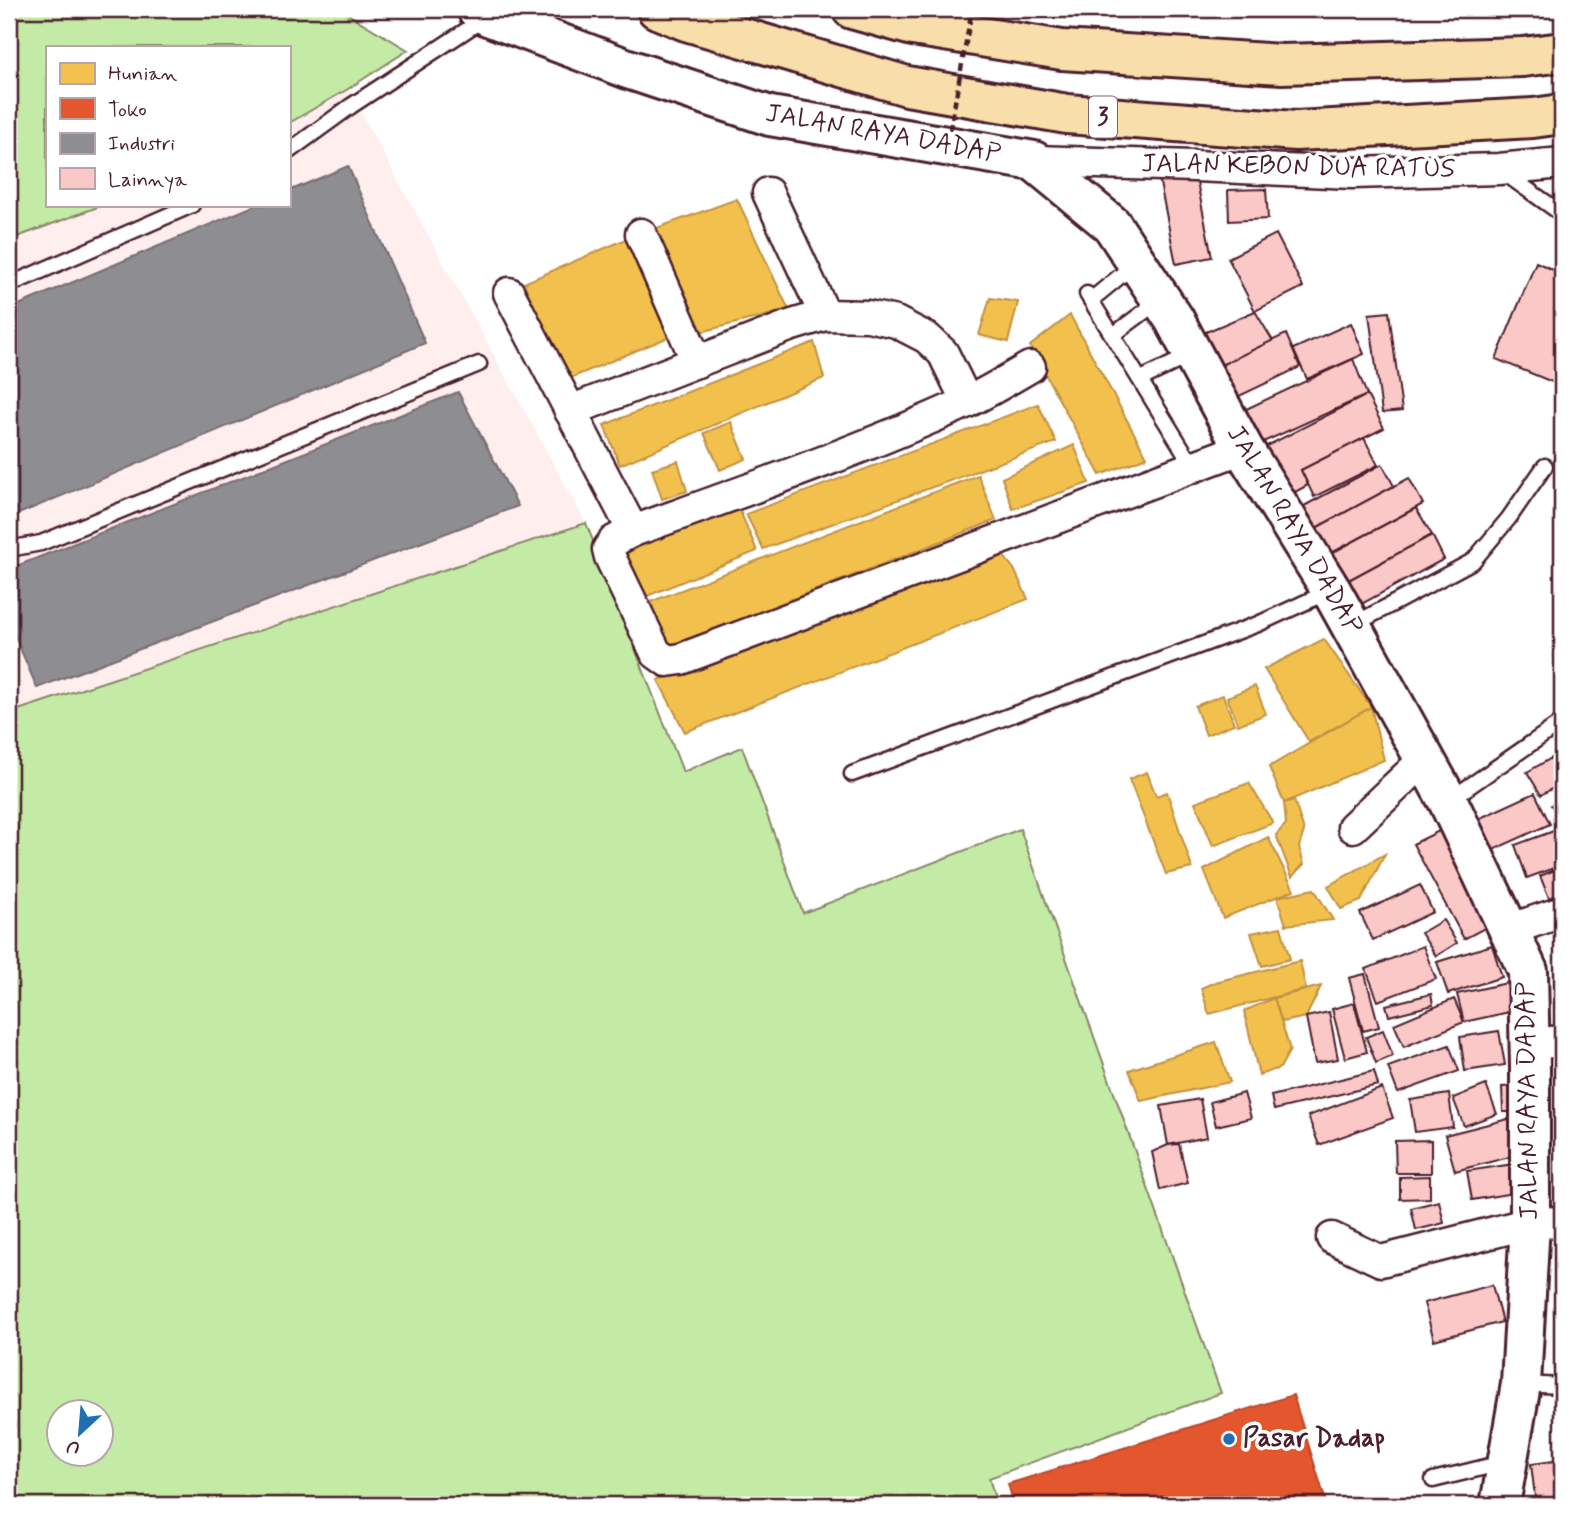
<svg xmlns="http://www.w3.org/2000/svg" width="1571" height="1514" viewBox="0 0 1571 1514" font-family="Mynerve,sans-serif">
	<style>
		.built { fill: #feefee }
		.green { fill: #c4eba6; stroke: #878568; stroke-width: 2; fill-rule: evenodd }
		.homes { fill: #f2c14e; stroke: #c09044; stroke-width: 2 }
		.shops { fill: #e4572e; stroke: #b6462d; stroke-width: 2 }
		.industry { fill: #8d8d92; stroke: #796c73; stroke-width: 2 }
		.building { fill: #fac9c7; stroke: #4a1f2b; stroke-width: 2 }
		.lines { fill: none; stroke-linecap: round; stroke-linejoin: round }
		.service-casing { stroke: #4a1f2b; stroke-width: 19 }
		.minor-casing { stroke: #4a1f2b; stroke-width: 35 }
		.secondary-casing { stroke: #4a1f2b; stroke-width: 44 }
		.motorway-casing { stroke: #4a1f2b; stroke-width: 44 }
		.service { stroke: #fff; stroke-width: 14 }
		.minor { stroke: #fff; stroke-width: 30 }
		.secondary { stroke: #fff; stroke-width: 38 }
		.motorway { stroke: #f8deab; stroke-width: 38 }
		.path-bridge { stroke: #4a1f2b; stroke-width: 4.5; stroke-dasharray: 7 5; stroke-linecap: butt }
		.poi-dot { fill: #1f6fb2; stroke: #fff; stroke-width: 2.5 }
		.labels { text-anchor: middle; dominant-baseline: central; stroke-width: 7; stroke-linejoin: round; paint-order: stroke }
		.shield { fill: #fff; stroke: #80626b; stroke-width: 2 }
		.shield-label { font-size: 24px; font-weight: bold; fill: #4a1f2b }
		.street-label { font-size: 26px; fill: #4a1f2b; stroke: #fff }
		.poi-label { font-size: 26px; font-weight: bold; fill: #4a1f2b; stroke: #fff; text-anchor: start }
	</style>
	<rect width="100%" height="100%" fill="#fff"/>
	<filter id="ink" filterUnits="userSpaceOnUse"><feTurbulence type="fractalNoise" baseFrequency=".0143" numOctaves="2"/><feDisplacementMap in="SourceGraphic" scale="14" xChannelSelector="R" yChannelSelector="G"/><feConvolveMatrix kernelMatrix="1 2 1 2 8 2 1 2 1" color-interpolation-filters="sRGB"/></filter>
	<g filter="url(#ink)">
		<polygon class="built" points="348,89 586,523 9,713 9,240 103,205 289,205 289,123"/>
		<g class="green">
			<polygon points="9,9 339,9 408,50 348,89 289,123 289,47 47,47 47,205 103,205 9,240"/>
			<path d="M586 523 683 772 742 747 803 913 1020 829 1221 1393 989 1478 997 1505H9V713ZM60 1412H102V1454H60Z"/>
		</g>
		<g class="homes">
			<polygon points="737,199 789,310 700,332 654,229"/>
			<polygon points="626,239 669,337 566,380 524,283"/>
			<polygon points="990,298 1018,302 1008,342 979,335"/>
			<polygon points="1070,315 1147,457 1100,475 1030,346"/>
			<polygon points="814,342 824,378 620,465 604,425"/>
			<polygon points="1038,404 1056,442 763,549 746,514"/>
			<polygon points="731,422 746,459 720,470 704,433"/>
			<polygon points="1074,445 1089,483 1013,509 1002,478"/>
			<polygon points="678,461 687,491 662,499 652,469"/>
			<polygon points="978,475 996,520 668,647 650,602"/>
			<polygon points="735,499 757,551 640,599 619,548"/>
			<polygon points="999,550 1014,569 1028,599 685,732 658,680"/>
			<polygon points="1324,639 1371,707 1309,742 1264,669"/>
			<polygon points="1255,686 1266,714 1238,725 1227,697"/>
			<polygon points="1223,695 1234,724 1206,735 1195,706"/>
			<polygon points="1371,707 1384,760 1284,803 1269,767"/>
			<polygon points="1147,772 1156,796 1167,792 1192,868 1166,874 1129,779"/>
			<polygon points="1249,783 1273,823 1213,846 1195,802"/>
			<polygon points="1294,800 1304,831 1299,847 1304,864 1292,877 1276,835 1286,824 1284,803"/>
			<polygon points="1268,837 1294,890 1223,918 1204,870"/>
			<polygon points="1385,854 1361,901 1341,909 1328,886"/>
			<polygon points="1314,889 1333,920 1286,925 1277,897"/>
			<polygon points="1281,927 1290,959 1262,966 1251,933"/>
			<polygon points="1300,961 1306,989 1209,1014 1201,988 1215,982"/>
			<polygon points="1321,986 1306,1017 1282,1022 1274,998"/>
			<polygon points="1274,998 1290,1050 1280,1068 1259,1075 1244,1011"/>
			<polygon points="1216,1042 1230,1082 1141,1101 1129,1070"/>
		</g>
		<polygon class="shops" points="1293,1395 1327,1505 1014,1505 1008,1484"/>
		<g class="industry">
			<polygon points="348,166 425,343 9,518 9,309 256,205 289,205 289,191"/>
			<polygon points="458,392 518,506 37,688 9,622 9,569"/>
		</g>
		<g class="building">
			<polygon points="1195,172 1212,257 1176,264 1159,178"/>
			<polygon points="1266,189 1268,219 1229,221 1228,190"/>
			<polygon points="1276,234 1303,287 1255,311 1228,258"/>
			<polygon points="1536,262 1562,274 1562,386 1496,359"/>
			<polygon points="1255,311 1273,341 1217,367 1201,334"/>
			<polygon points="1389,312 1402,411 1382,413 1369,314"/>
			<polygon points="1351,323 1364,354 1307,379 1293,349"/>
			<polygon points="1286,334 1300,367 1233,399 1217,367"/>
			<polygon points="1353,359 1367,395 1261,443 1244,410"/>
			<polygon points="1367,395 1384,428 1301,470 1308,485 1284,498 1259,450"/>
			<polygon points="1364,438 1378,465 1314,497 1301,470"/>
			<polygon points="1382,464 1394,486 1316,528 1304,506"/>
			<polygon points="1409,478 1423,504 1330,554 1316,528"/>
			<polygon points="1416,508 1432,535 1345,582 1330,554"/>
			<polygon points="1432,535 1444,559 1358,606 1345,582"/>
			<polygon points="1562,752 1562,783 1541,795 1527,772"/>
			<polygon points="1535,793 1550,824 1493,850 1478,819"/>
			<polygon points="1562,798 1562,818 1560,819 1551,805"/>
			<polygon points="1447,827 1498,921 1464,939 1413,844"/>
			<polygon points="1562,828 1562,865 1527,878 1515,845"/>
			<polygon points="1562,867 1562,893 1549,898 1540,876"/>
			<polygon points="1420,885 1433,912 1373,940 1360,913"/>
			<polygon points="1443,920 1457,943 1436,956 1421,933"/>
			<polygon points="1492,945 1502,977 1448,994 1437,962"/>
			<polygon points="1423,946 1436,979 1378,1001 1366,969"/>
			<polygon points="1365,974 1379,1027 1363,1031 1349,978"/>
			<polygon points="1516,981 1523,1009 1464,1022 1457,994"/>
			<polygon points="1431,994 1433,1005 1389,1016 1386,1005"/>
			<polygon points="1454,999 1464,1022 1404,1047 1394,1024"/>
			<polygon points="1354,1003 1367,1052 1345,1058 1332,1009"/>
			<polygon points="1329,1012 1338,1059 1315,1063 1306,1017"/>
			<polygon points="1383,1030 1393,1056 1376,1063 1366,1037"/>
			<polygon points="1499,1031 1505,1065 1465,1071 1460,1037"/>
			<polygon points="1449,1045 1459,1071 1398,1093 1388,1067"/>
			<polygon points="1374,1071 1378,1085 1274,1110 1271,1096"/>
			<polygon points="1486,1085 1497,1114 1464,1126 1453,1098"/>
			<polygon points="1520,1086 1520,1112 1503,1112 1502,1087"/>
			<polygon points="1382,1088 1393,1118 1319,1145 1308,1116"/>
			<polygon points="1244,1093 1251,1118 1216,1126 1210,1102"/>
			<polygon points="1449,1094 1453,1127 1415,1132 1410,1100"/>
			<polygon points="1200,1099 1207,1137 1168,1145 1161,1106"/>
			<polygon points="1516,1117 1525,1153 1455,1171 1445,1135"/>
			<polygon points="1431,1140 1431,1173 1396,1173 1395,1141"/>
			<polygon points="1179,1144 1188,1183 1160,1190 1152,1152 1168,1145"/>
			<polygon points="1514,1164 1519,1192 1472,1200 1467,1171"/>
			<polygon points="1430,1176 1430,1198 1400,1199 1400,1177"/>
			<polygon points="1439,1201 1444,1223 1416,1230 1411,1208"/>
			<polygon points="1492,1285 1502,1322 1434,1340 1424,1303"/>
			<polygon points="1562,1460 1562,1505 1536,1505 1531,1464"/>
		</g>
		<g class="lines">
			<defs>
				<g id="service">
					<polyline points="289,151 351,106 485,18"/>
					<polyline points="1503,172 1562,214"/>
					<polyline points="9,285 192,205"/>
					<polyline points="1087,294 1193,466"/>
					<polyline points="1091,300 1136,263"/>
					<polyline points="1113,335 1160,300"/>
					<polyline points="1141,379 1193,354"/>
					<polyline points="9,549 41,543 479,364"/>
					<polyline points="1351,626 1473,561 1509,518 1545,466"/>
					<polyline points="852,774 1258,624 1330,591"/>
					<polyline points="1448,801 1562,722"/>
					<polyline points="1522,1384 1562,1386"/>
					<polyline points="1433,1480 1506,1462"/>
				</g>
				<g id="minor">
					<polyline points="1034,161 1194,166 1352,173 1499,169 1562,163"/>
					<polyline points="768,193 825,315"/>
					<polyline points="641,234 697,362"/>
					<polyline points="509,293 633,531"/>
					<path d="M1030 367C1009 379 987 393 965 403 857 452 744 491 633 531L614 541 608 549 610 557 656 653 667 661 681 659 1243 448"/>
					<polyline points="570,411 789,326 825,315 868,316 896,322 927,338 943,353 967,402"/>
					<polyline points="1353,827 1425,759"/>
					<polyline points="1508,930 1562,912"/>
					<polyline points="1530,1044 1562,1041"/>
					<polyline points="1332,1238 1381,1261 1530,1223 1562,1222"/>
				</g>
				<polyline id="secondary" points="477,9 488,16 628,69 770,116 1034,161 1112,225 1174,319 1243,448 1331,590 1351,626 1448,801 1528,971 1530,1067 1530,1223 1521,1384 1500,1505"/>
				<g id="motorway">
					<polyline points="657,9 686,21 907,86 1067,114 1296,131 1533,118 1562,114"/>
					<polyline points="852,9 913,26 1062,50 1282,64 1523,57 1562,52"/>
				</g>
			</defs>
			<use href="#service" class="service-casing"/>
			<use href="#minor" class="minor-casing"/>
			<use href="#secondary" class="secondary-casing"/>
			<use href="#motorway" class="motorway-casing"/>
			<use href="#service" class="service"/>
			<use href="#minor" class="minor"/>
			<use href="#secondary" class="secondary"/>
			<use href="#motorway" class="motorway"/>
			<polyline class="path-bridge" points="950,130 972,9"/>
		</g>
	</g>
	<circle class="poi-dot" cx="1229" cy="1439" r="7"/>
	<g class="labels">
		<rect class="shield" x="1089" y="96.5" width="28" height="41" rx="5"/>
		<g class="shield-label">
			<text x="1103" y="117">3</text>
		</g>
		<g class="street-label">
			<text transform="translate(883 134) rotate(10)">JALAN RAYA DADAP</text>
			<text transform="translate(1298 167) rotate(1)">JALAN KEBON DUA RATUS</text>
			<text transform="translate(1294 530) rotate(59)">JALAN RAYA DADAP</text>
			<text transform="translate(1528 1101) rotate(-91)">JALAN RAYA DADAP</text>
		</g>
		<g class="poi-label">
			<text x="1243" y="1439">Pasar Dadap</text>
		</g>
	</g>
	<rect width="1571" height="1514" fill="none" stroke="#fff" stroke-width="35"/>
	<rect x="18" y="18" width="1536" height="1479" fill="none" stroke="#4a1f2b" stroke-width="2.5" filter="url(#ink)"/>
	<rect x="46" y="46" width="245" height="161" fill="#ffffff" stroke="#b7a5aa" stroke-width="2"/>
	<rect x="60" y="63" width="35" height="21" fill="#f2c14e" stroke="#b7a5aa" stroke-width="2"/>
	<text x="108" y="80" font-size="21" fill="#4a1f2b">Hunian</text>
	<rect x="60" y="98" width="35" height="21" fill="#e4572e" stroke="#b7a5aa" stroke-width="2"/>
	<text x="108" y="116" font-size="21" fill="#4a1f2b">Toko</text>
	<rect x="60" y="133" width="35" height="21" fill="#8d8d92" stroke="#b7a5aa" stroke-width="2"/>
	<text x="108" y="150" font-size="21" fill="#4a1f2b">Industri</text>
	<rect x="60" y="168" width="35" height="21" fill="#fac9c7" stroke="#b7a5aa" stroke-width="2"/>
	<text x="108" y="186" font-size="21" fill="#4a1f2b">Lainnya</text>
	<g transform="translate(80 1433) rotate(206)"><circle r="33" fill="#ffffff" stroke="#b7a5aa" stroke-width="2"/>
	<path d="M0-5L12 26L0 18L-12 26Z" fill="#1f6fb2"/>
	<text y="-10" font-size="19" font-weight="bold" text-anchor="middle" fill="#4a1f2b">U</text>
	</g>
</svg>
